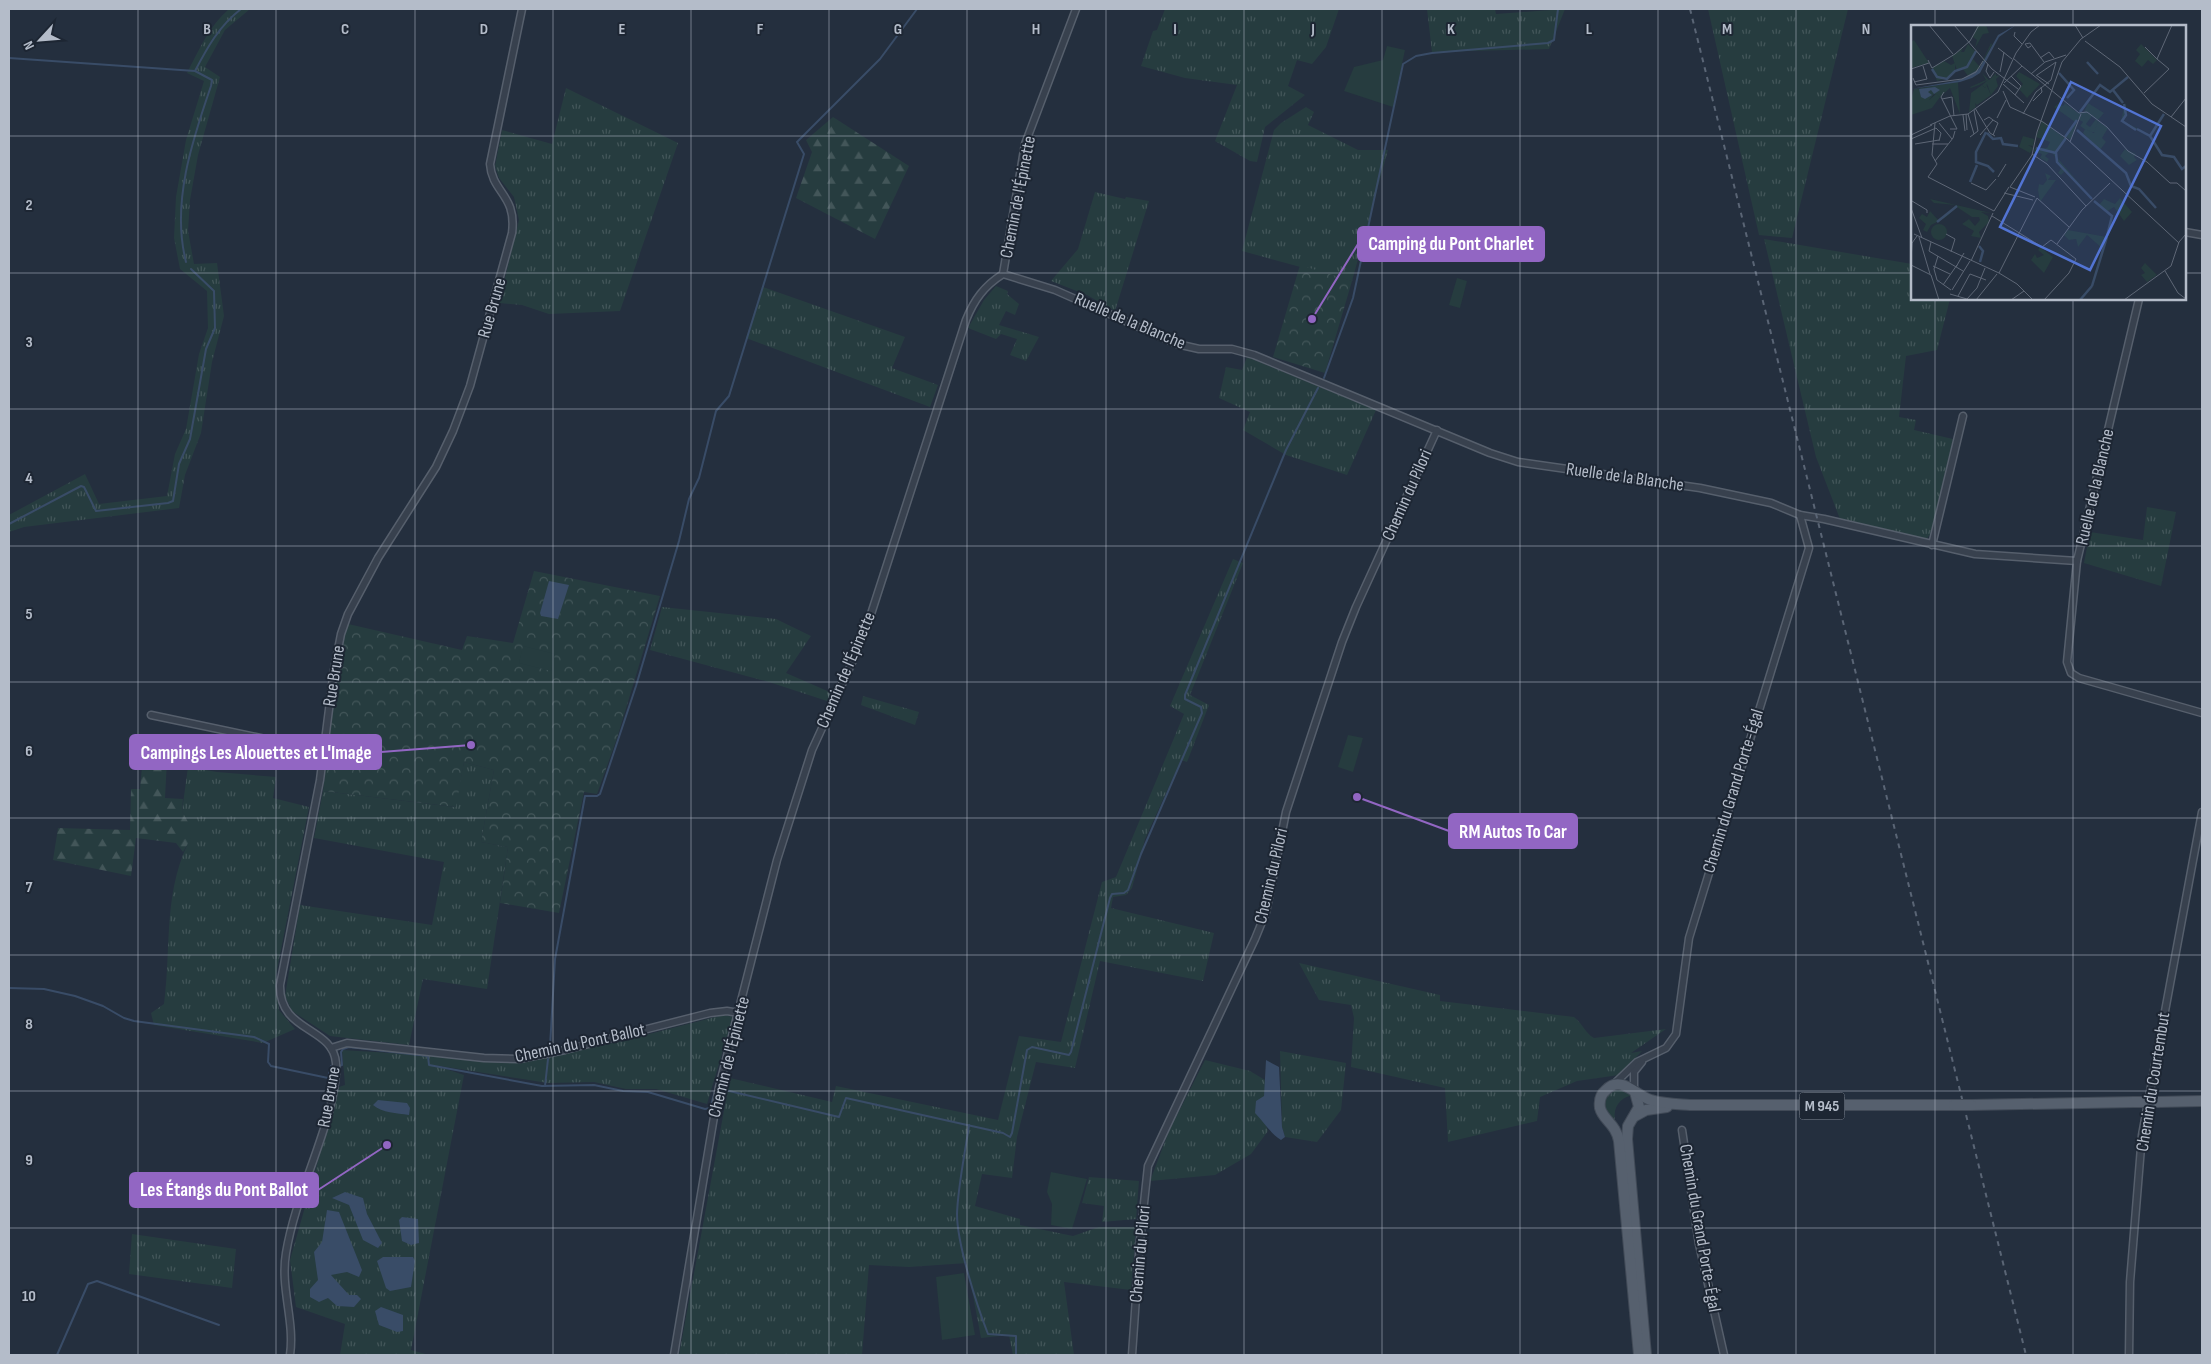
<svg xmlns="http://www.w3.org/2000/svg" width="2211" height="1364" viewBox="0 0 2211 1364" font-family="'Sofia Sans Condensed',sans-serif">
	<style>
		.grass { fill: url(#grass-tufts) }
		.forest { fill: url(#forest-firs) }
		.park { fill: url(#park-crowns) }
		.garden { fill: #263c3f }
		.water { fill: #394c67 }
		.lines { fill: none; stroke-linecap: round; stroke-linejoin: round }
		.stream { stroke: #394c67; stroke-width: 2 }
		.minor-casing { stroke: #565f6c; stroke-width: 9 }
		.primary-casing { stroke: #414a57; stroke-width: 12 }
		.minor { stroke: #38414e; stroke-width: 6 }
		.primary { stroke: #56606e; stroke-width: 10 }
		.rail { stroke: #5a6575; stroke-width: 2; stroke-dasharray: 5 5; stroke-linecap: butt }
		.primary-bridge-casing { stroke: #414a57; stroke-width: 12; stroke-linecap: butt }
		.primary-bridge { stroke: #56606e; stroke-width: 10 }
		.grid { fill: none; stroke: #b4bcc9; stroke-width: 1; stroke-opacity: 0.55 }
		.labels { text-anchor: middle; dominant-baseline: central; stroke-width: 4; stroke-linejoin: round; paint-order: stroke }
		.shield { fill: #1d2633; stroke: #878f9c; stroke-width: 1 }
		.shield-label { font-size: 16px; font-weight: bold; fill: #b4bcc9 }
		.street-label { font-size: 18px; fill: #b4bcc9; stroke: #1d2633 }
		.inset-river { fill: none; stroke: #394c67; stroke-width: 2.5 }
		.inset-road { fill: none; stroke: #5e6776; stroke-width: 1 }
		.view { fill: #5274d3; fill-opacity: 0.15; stroke: #5274d3; stroke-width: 2.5 }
		.inset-edge { fill: none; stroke: #b4bcc9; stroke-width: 2.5 }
		.grid-label { font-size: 16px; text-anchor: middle; font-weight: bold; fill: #b4bcc9; stroke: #1d2633; stroke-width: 4; stroke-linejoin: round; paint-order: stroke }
		.leader { fill: none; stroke: #9266c3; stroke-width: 2 }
		.callout-dot { fill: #9266c3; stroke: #1d2633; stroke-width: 2 }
		.callout { fill: #9266c3; stroke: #9266c3; stroke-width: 2 }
		.callout-label { font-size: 19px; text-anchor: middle; font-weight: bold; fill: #fff }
	</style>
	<defs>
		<pattern id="grass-tufts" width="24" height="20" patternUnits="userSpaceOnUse" patternTransform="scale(1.25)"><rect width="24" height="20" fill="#263c3f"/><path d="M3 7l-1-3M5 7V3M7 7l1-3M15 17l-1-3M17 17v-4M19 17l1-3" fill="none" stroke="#435659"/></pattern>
		<pattern id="forest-firs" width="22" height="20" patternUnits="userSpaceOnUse" patternTransform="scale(1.25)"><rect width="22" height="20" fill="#263c3f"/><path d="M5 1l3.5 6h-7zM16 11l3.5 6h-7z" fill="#435659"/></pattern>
		<pattern id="park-crowns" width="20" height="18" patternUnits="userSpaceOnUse" patternTransform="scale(1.25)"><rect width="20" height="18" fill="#263c3f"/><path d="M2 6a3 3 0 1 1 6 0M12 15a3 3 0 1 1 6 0" fill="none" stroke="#435659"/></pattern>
	</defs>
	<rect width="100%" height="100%" fill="#242f3e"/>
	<g class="grass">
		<path d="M229 9H250L225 30 205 67 220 77 198 155 190 200 188 231 194 264 217 263 224 316 212 362 201 433 185 475 179 508 24 527 9 532V515L85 474 99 504 167 496 175 454 186 429 199 354 208 328 207 291 180 269 174 238 176 197 186 140 204 81 187 73C199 50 209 26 229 9Z"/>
		<polygon points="1165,9 1339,9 1326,47 1312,64 1297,60 1288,86 1305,95 1265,127 1257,162 1250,161 1215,141 1237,85 1185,78 1141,66 1153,31 1157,30"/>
		<polygon points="1427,9 1495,9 1496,14 1565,9 1549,49 1432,52"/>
		<polygon points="1708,9 1848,9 1792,238 1759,235"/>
		<polygon points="566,88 678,143 620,311 549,314 522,305 499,303 519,220 514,197 499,178 495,166 502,130 552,144"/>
		<polygon points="1306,107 1314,112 1308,125 1358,150 1388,150 1352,281 1242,251 1274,130 1281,123"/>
		<polygon points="1095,192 1125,199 1126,197 1149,201 1115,311 1087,295 1051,281 1078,249"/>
		<polygon points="1764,239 1912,264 1912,299 1950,299 1937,350 1906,356 1899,417 1916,420 1914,430 1953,439 1931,533 1926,540 1840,519 1816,457"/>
		<polygon points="996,286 1008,291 1007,294 1019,304 1015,315 1006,311 999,325 1039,337 1026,361 1010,355 1017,339 1001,334 996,339 968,328 984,300"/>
		<polygon points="763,287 905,337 892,368 938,385 930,407 746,338"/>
		<polygon points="1247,357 1376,410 1347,475 1286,455 1243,430 1250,412 1219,398 1226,367 1242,370"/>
		<polygon points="2147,507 2176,512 2161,586 2084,563 2090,532 2143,540"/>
		<polygon points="1233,559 1243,563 1190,695 1209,705 1187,762 1181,760 1145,839 1132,888 1126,895 1113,897 1111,908 1214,933 1203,981 1100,961 1075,1068 1036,1062 1017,1137 1012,1178 982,1174 975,1206 1020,1219 1020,1225 1073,1236 1099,1227 1136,1227 1131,1290 1064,1282 1074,1355 1013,1355 1009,1335 981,1338 967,1263 909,1267 869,1265 862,1355 679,1355 730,1078 832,1102 836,1086 998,1120 1019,1036 1061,1042 1102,882 1116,877 1184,714 1170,706"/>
		<polygon points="662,607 776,619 811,636 786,673 832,693 827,701 769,682 650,650"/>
		<polygon points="863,696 919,712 915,725 861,705"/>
		<polygon points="464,762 494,770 481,842 508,847 487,989 423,979 409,1045 330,1036 292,1011 285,996 300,905 432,925 444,862 314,838 323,791 455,807"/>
		<path d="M188 767 217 772 276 777 273 798 309 807 276 975 279 1010 295 1029 263 1043 154 1025 151 1013 164 1004C172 943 162 890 193 833L182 811Z"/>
		<path d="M1299 963 1440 995V1001L1574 1017C1583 1024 1585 1033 1594 1038L1666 1029 1631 1053 1642 1051 1619 1075 1577 1081 1540 1097 1537 1121 1448 1142 1445 1088 1351 1067 1354 1018 1351 1005 1319 1000Z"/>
		<polygon points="723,1015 733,1017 707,1104 656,1089 626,1089 594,1082 548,1083 434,1065 464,1075 411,1350 429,1355 340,1355 345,1324 296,1307 290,1260 339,1087 345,1085 342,1050 523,1061 618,1042"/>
		<polygon points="1280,1051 1346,1063 1341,1110 1317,1142 1285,1137 1282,1127"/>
		<polygon points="1205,1060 1250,1071 1265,1080 1265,1122 1268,1131 1251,1154 1215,1175 1150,1181 1169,1131"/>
		<path d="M1620 1088 1632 1095C1620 1098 1613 1107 1615 1119 1599 1110 1603 1092 1620 1088Z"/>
		<polygon points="1089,1177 1139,1181 1136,1219 1102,1222 1104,1206 1082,1203"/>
		<polygon points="132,1234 236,1249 232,1288 129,1274"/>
	</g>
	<g class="forest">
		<polygon points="833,117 909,166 875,239 796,198 812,152 806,140"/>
		<polygon points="143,756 167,760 165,798 183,799 182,811 194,833 183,852 176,843 136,838 131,876 53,860 58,828 130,830 131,789 140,789"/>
	</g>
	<g class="park">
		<polygon points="1300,265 1352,281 1325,373 1273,357"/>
		<polygon points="534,571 660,596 617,738 597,794 584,792 559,913 500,903 508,847 481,842 494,770 464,762 456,807 323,791 340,648 348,624 462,650 467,636 513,643"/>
	</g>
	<g class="garden">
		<polygon points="1387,46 1405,50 1393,107 1344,91 1354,67 1383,60"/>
		<polygon points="1457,278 1467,281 1460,308 1449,305"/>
		<polygon points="523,646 555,654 551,671 519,663"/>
		<polygon points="1348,735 1363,738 1353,772 1338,767"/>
		<polygon points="1051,1172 1087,1179 1072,1229 1051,1225 1052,1204 1047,1192"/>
		<polygon points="964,1273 975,1335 942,1340 936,1277"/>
	</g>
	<g class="water">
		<polygon points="549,581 569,585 558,619 541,616 540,613"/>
		<path d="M1266 1060 1279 1067 1282 1127 1285 1137 1281 1140C1269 1132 1265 1123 1255 1113L1256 1101 1264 1096Z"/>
		<path d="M378 1100 407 1103 410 1108 409 1115C396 1113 383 1113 373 1105Z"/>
		<polygon points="345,1192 363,1198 367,1214 382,1243 378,1248 363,1240 349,1205 332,1198"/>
		<polygon points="327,1210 339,1212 362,1270 359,1277 347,1272 331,1275 349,1295 357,1295 361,1299 354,1307 337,1306 328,1298 319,1302 310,1297 310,1289 318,1280 314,1252 322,1242"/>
		<polygon points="402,1217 418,1219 419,1243 411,1245 402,1241 399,1220"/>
		<polygon points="383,1257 413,1257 415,1261 411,1287 390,1291 386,1288 377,1261"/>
		<polygon points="381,1307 403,1315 403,1331 397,1332 379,1325 375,1311"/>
	</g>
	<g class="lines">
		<g class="stream">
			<polyline points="9,58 195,71"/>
			<path d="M186 262C171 204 192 141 211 86L212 80 195 71C207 48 219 26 241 9"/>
			<polyline points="1324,378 1353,298 1403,64 1416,56 1432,53 1548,43 1554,40 1558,9"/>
			<polyline points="9,524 81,486 84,487 96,511 168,503 173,501 179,464 190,439 206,349 215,328 214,291 191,269"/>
			<polyline points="9,988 44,989 75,996 103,1006 124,1018 134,1021 254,1037 269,1044 268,1062 271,1066 328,1078 331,1066"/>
			<polyline points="550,1047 555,959 585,796 597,796 600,794 636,686 679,541 689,499 699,478 716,411 729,396 804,154 797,142 880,59 917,9"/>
			<polyline points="339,1066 342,1065 341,1052 343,1049 349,1047 428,1056 429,1065 542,1086 594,1085 623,1091 648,1092 705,1109 710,1108 716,1088"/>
			<polyline points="545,1086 548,1059"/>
			<polyline points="725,1090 839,1117 846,1098 1003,1133 1010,1137 1012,1133 1027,1050 1032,1047 1069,1055 1071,1052 1110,898 1112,894 1124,893 1128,890 1141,854 1202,713 1201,707 1185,699 1185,695 1286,450 1318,388"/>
			<path d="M969 1125C965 1154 958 1185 957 1214 957 1244 977 1306 988 1334L1016 1336V1355"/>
			<polyline points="57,1355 88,1284 97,1281 219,1325"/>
		</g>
		<defs>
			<g id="minor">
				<polyline points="2185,232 2202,235"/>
				<polyline points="1003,274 1055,290 1177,344 1199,349 1232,349 1254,355 1490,453 1518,462 1700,488 1771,503 1800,515 1824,519 1975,554 2077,561"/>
				<polyline points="2139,299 2077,561 2067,662 2071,673 2079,678 2202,713"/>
				<polyline points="1932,545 1963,416"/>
				<polyline points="151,715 323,751"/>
				<polyline points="331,1048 347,1043 484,1058 519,1059 565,1050 710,1013 727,1011 739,1013"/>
				<polyline points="1613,1085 1637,1062 1666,1048 1676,1034 1689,938 1809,548 1800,515"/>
				<polyline points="1634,1090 1634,1072 1642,1062"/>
				<polyline points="1682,1130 1699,1244 1724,1355"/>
				<path d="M290 1355C295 1321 280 1288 286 1253 294 1205 316 1159 329 1112 333 1097 337 1079 336 1063 333 1026 279 1033 280 985L320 780 334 670 341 634 348 614 378 558 436 467 453 431 470 386 512 233C517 195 492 193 490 164L522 9"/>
				<path d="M674 1355 719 1087 777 860 812 750 855 656 871 614 966 320C974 300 984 286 1003 274L1025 144 1076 9"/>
				<polyline points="1132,1355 1140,1240 1148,1166 1255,939 1266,912 1286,812 1342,642 1356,607 1437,430"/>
				<polyline points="2129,1355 2130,1282 2142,1135 2202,812"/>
			</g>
			<g id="primary">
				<polyline points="1635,1092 1639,1107 1628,1126 1627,1139 1646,1355"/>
				<polyline points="2157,1102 2202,1101"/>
				<polyline points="1971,1105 2134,1102"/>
				<polyline points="1635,1116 1646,1110 1667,1107"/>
				<path d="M1639 1355 1619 1141C1616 1124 1603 1120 1600 1108 1599 1101 1601 1094 1606 1090 1621 1074 1636 1096 1651 1100 1664 1104 1677 1104 1690 1105H1954"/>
			</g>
		</defs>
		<use href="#minor" class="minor-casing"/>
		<use href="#primary" class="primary-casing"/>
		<use href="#minor" class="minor"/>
		<use href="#primary" class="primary"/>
		<polyline class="rail" points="1690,9 2026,1355"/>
		<defs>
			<g id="primary-bridge">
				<polyline points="2134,1102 2157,1102"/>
				<polyline points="1954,1105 1971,1105"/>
			</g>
		</defs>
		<use href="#primary-bridge" class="primary-bridge-casing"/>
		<use href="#primary-bridge" class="primary-bridge"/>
	</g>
	<path class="grid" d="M138 9V1355M276 9V1355M415 9V1355M553 9V1355M691 9V1355M829 9V1355M967 9V1355M1106 9V1355M1244 9V1355M1382 9V1355M1520 9V1355M1658 9V1355M1796 9V1355M1935 9V26M2073 9V26M9 136H1912M2185 136H2202M9 273H1912M2185 273H2202M1935 299V1355M2073 299V1355M9 409H2202M9 546H2202M9 682H2202M9 818H2202M9 955H2202M9 1091H2202M9 1228H2202"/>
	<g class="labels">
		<rect class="shield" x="1799.5" y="1092.5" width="45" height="27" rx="4"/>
		<g class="shield-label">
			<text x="1822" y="1106">M 945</text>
		</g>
		<g class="street-label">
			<text transform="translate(1018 197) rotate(-79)">Chemin de l'Épinette</text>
			<text transform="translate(492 308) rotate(-74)">Rue Brune</text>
			<text transform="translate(1130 321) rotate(23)">Ruelle de la Blanche</text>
			<text transform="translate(1625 477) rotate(8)">Ruelle de la Blanche</text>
			<text transform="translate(2095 487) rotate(-77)">Ruelle de la Blanche</text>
			<text transform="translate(1407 495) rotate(-66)">Chemin du Pilori</text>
			<text transform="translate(846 670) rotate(-67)">Chemin de l'Épinette</text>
			<text transform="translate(334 676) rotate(-81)">Rue Brune</text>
			<text transform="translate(1733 791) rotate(-73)">Chemin du Grand Porte-Égal</text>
			<text transform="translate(1271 876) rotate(-77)">Chemin du Pilori</text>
			<text transform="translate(580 1043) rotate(-12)">Chemin du Pont Ballot</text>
			<text transform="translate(729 1057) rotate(-76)">Chemin de l'Épinette</text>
			<text transform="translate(2153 1082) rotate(-81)">Chemin du Courtembut</text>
			<text transform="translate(329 1097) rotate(-80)">Rue Brune</text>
			<text transform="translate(1700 1228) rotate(80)">Chemin du Grand Porte-Égal</text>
			<text transform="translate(1140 1254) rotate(-85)">Chemin du Pilori</text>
		</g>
	</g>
	<g transform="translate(1911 25)">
		<rect width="275" height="275" fill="#242f3e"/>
		<path d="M66 0H75L78 8 72 9 64 23 66 15 62 12ZM80 18 81 20 69 43 59 52 48 55 57 51 52 44 46 45 41 31 52 23 50 27H53L57 19 64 26 57 41 62 34 69 42ZM230 19 246 35 242 39 237 35 231 42 224 36 229 29 225 25ZM33 36 40 40 44 38V45L38 52 41 55 38 52 26 56 21 43ZM75 59 80 70 66 80 64 78 65 82 58 87 60 68 71 60 74 63ZM148 78 152 81 154 78 167 88 173 87 177 78 193 88 187 95 181 91 175 99 179 102 185 94 187 96 185 107H178L169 101 172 97 167 94 160 115 155 112 164 97 143 82ZM214 78 215 81 216 91 212 96 239 110 250 129 262 131 271 143 275 142 271 145 263 133 250 130 239 112 210 96ZM131 96 155 114 144 130 173 164 155 145 150 150 147 148 151 142 140 126 134 131 138 134 136 137 129 133 131 129 123 127 124 123H136L139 117 125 112ZM112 111 123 114 122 121 117 120 122 123 119 128 108 122ZM214 124 225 129 223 132 226 135 218 140 209 131ZM134 148 140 151 137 155H145L129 177 127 165 128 159 132 160 136 155ZM209 173 221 187 213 196 203 182 195 187 188 180 193 174 204 179ZM19 174 80 188 70 187 77 191 78 197 68 207 70 213 60 211 63 206 51 199 58 194 64 201 69 195 68 192H61L46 182 35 192 28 196 45 180 23 178ZM157 205 196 212 192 224 176 210 167 222 165 214 158 215 153 210ZM129 222 142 232 133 248 120 235 124 229 126 233 133 230 127 225ZM234 238 246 250 236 257 230 250 234 248 230 243Z" fill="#263c3f"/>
		<path d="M71 48 78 55 85 48V51L89 50 85 54 87 61 80 70 76 59 74 63 71 60 77 55 68 60 60 63 59 62 75 55Z" fill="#263c3f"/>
		<path d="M3 15 18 38 0 43V17Z" fill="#263c3f"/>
		<path d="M47 57 49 89 39 63 29 72 23 69 18 75 4 78 0 75 3 64ZM187 96 197 103 191 113 195 117 189 125 172 108 174 104 183 108ZM20 207a8 8 0 1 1 16 0a8 8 0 1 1-16 0Z" fill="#263c3f"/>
		<path d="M108 47 129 59 116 73 108 64 112 59 105 51ZM25 69 29 72 21 83 0 90V75H18ZM19 186 28 196 20 200 16 207 12 205 15 199 8 193 11 189 16 192Z" fill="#263c3f"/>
		<path d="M105 0 88 12 69 48 61 53 49 57 0 64 49 55 68 44 87 10ZM24 62 29 65 23 69 20 65 17 67 21 70 14 74 10 72 8 64Z" fill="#394c67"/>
		<path class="inset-river" d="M176 37 187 49M21 44 26 52 36 54 44 46 56 42 65 26M148 48 163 65 156 73M202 65 212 78M213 79 215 90 211 96 225 105M169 87 189 60 199 67 217 52M226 104 239 111 251 130 263 132 271 144 275 141M166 105 215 148 220 161 228 164 245 183M75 107 65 127V137L77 141 83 147M76 108 82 114 90 113 92 119 107 121M239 111 253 89M154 112 166 95M125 123 145 128 146 137 181 174M145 127 155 113M59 157 66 140M183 176 201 191 196 211M26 197 46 181M68 221 72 226 69 237M181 261 196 212M169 275 181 261"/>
		<path class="inset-road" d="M18 0 42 29M43 0 81 44 107 64M164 0 172 13M104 7 103 11 111 19M174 16 209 42 241 79 275 102M120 21 117 23 114 19 119 18 133 37M234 22 246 34M87 23 101 34M129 33 138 27 143 33M17 35 21 43 44 29 59 16 68 0M77 39 75 46 79 53 83 47M111 41 168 88 176 87 196 102 217 126 236 137 259 158H266L275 166M0 44 18 38M89 47 93 27M120 49 134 37 155 30M125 50 138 59M126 50 145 37M100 51 110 61 104 70M2 53 5 60 51 54 65 47 72 36M3 57 16 54 12 41M93 58 111 41 102 33M92 59 113 78M92 66 99 82 132 97 155 113 268 218M33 67 30 72 46 104H39M233 68 258 44 246 34 261 0M31 74 41 72 43 91M122 76 131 67 130 62M64 83 79 108 84 111M55 89 56 105M57 89 63 109M112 89 125 67 140 55 145 37M52 90 54 106M260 92 275 73M86 93 95 75M24 98 21 130 26 139 17 152 83 186M28 98 41 114M19 100 39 91 57 89 87 67 105 28 120 7 129 0M25 103 30 108 28 116M0 110 21 100M69 110 82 95 78 92 73 95M82 110 87 98 82 95M59 112 67 106 63 85M0 114 25 103M159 117 170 89M4 119 28 115M21 119H37M121 129 136 139 175 181M24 136 42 113 44 106M87 152 95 139M60 158 75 165 85 154M99 162 121 130 126 107 151 37 170 14 190 0M99 162 124 172M93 168 122 175M126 173 158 202M1 176 16 185V188M0 183 11 213M83 186 98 162M81 191 131 222 140 215 165 234 158 248 133 275M3 209 88 248 106 259 122 275M35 209 44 214 40 227M8 212 19 249M20 217 18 226 52 246M146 219 171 185 199 158M27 231 23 244 26 255 40 265M60 236 82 188M0 237 1 218 6 211M0 240 20 250 28 275M22 241 39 249M45 242 53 228M254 246 267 268 275 274M88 248 126 173M32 260 46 240M41 265 59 236M39 269 56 274 66 263 74 243M47 271 59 249 75 255M65 275 86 249M100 275 113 266M213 275 260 241 268 217 275 209"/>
		<path class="view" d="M160 57 250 101 179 245 89 202Z"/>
		<rect width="275" height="275" class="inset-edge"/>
	</g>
	<g class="grid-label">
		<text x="207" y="34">B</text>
		<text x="345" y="34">C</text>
		<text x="484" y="34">D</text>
		<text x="622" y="34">E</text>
		<text x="760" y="34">F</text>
		<text x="898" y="34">G</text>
		<text x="1036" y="34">H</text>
		<text x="1175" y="34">I</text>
		<text x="1313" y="34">J</text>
		<text x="1451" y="34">K</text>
		<text x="1589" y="34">L</text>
		<text x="1727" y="34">M</text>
		<text x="1866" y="34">N</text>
		<text x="29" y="210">2</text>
		<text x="29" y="347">3</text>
		<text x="29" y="483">4</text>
		<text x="29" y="619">5</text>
		<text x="29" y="756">6</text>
		<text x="29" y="892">7</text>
		<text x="29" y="1029">8</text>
		<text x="29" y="1165">9</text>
		<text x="29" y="1301">10</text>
	</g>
	<path class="leader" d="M1312 319L1358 244M471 745L381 752M1357 797L1449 831M387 1145L318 1190"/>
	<g class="callout-dot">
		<circle cx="1312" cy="319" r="5"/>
		<circle cx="471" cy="745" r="5"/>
		<circle cx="1357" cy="797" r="5"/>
		<circle cx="387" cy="1145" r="5"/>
	</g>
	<g class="callout">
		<rect x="1358" y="227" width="186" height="34" rx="5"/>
		<rect x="130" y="735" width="251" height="34" rx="5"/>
		<rect x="1449" y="814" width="128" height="34" rx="5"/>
		<rect x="130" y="1173" width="188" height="34" rx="5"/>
	</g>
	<g class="callout-label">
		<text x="1451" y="250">Camping du Pont Charlet</text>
		<text x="256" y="759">Campings Les Alouettes et L'Image</text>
		<text x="1513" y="838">RM Autos To Car</text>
		<text x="224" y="1196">Les Étangs du Pont Ballot</text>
	</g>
	<rect width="2211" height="1364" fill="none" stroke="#b4bcc9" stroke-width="20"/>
	<g transform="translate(40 40) rotate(244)" stroke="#1d2633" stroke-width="4" paint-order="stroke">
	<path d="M0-4L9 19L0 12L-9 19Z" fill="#b4bcc9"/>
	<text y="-8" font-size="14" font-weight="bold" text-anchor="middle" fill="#b4bcc9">N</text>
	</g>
</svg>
